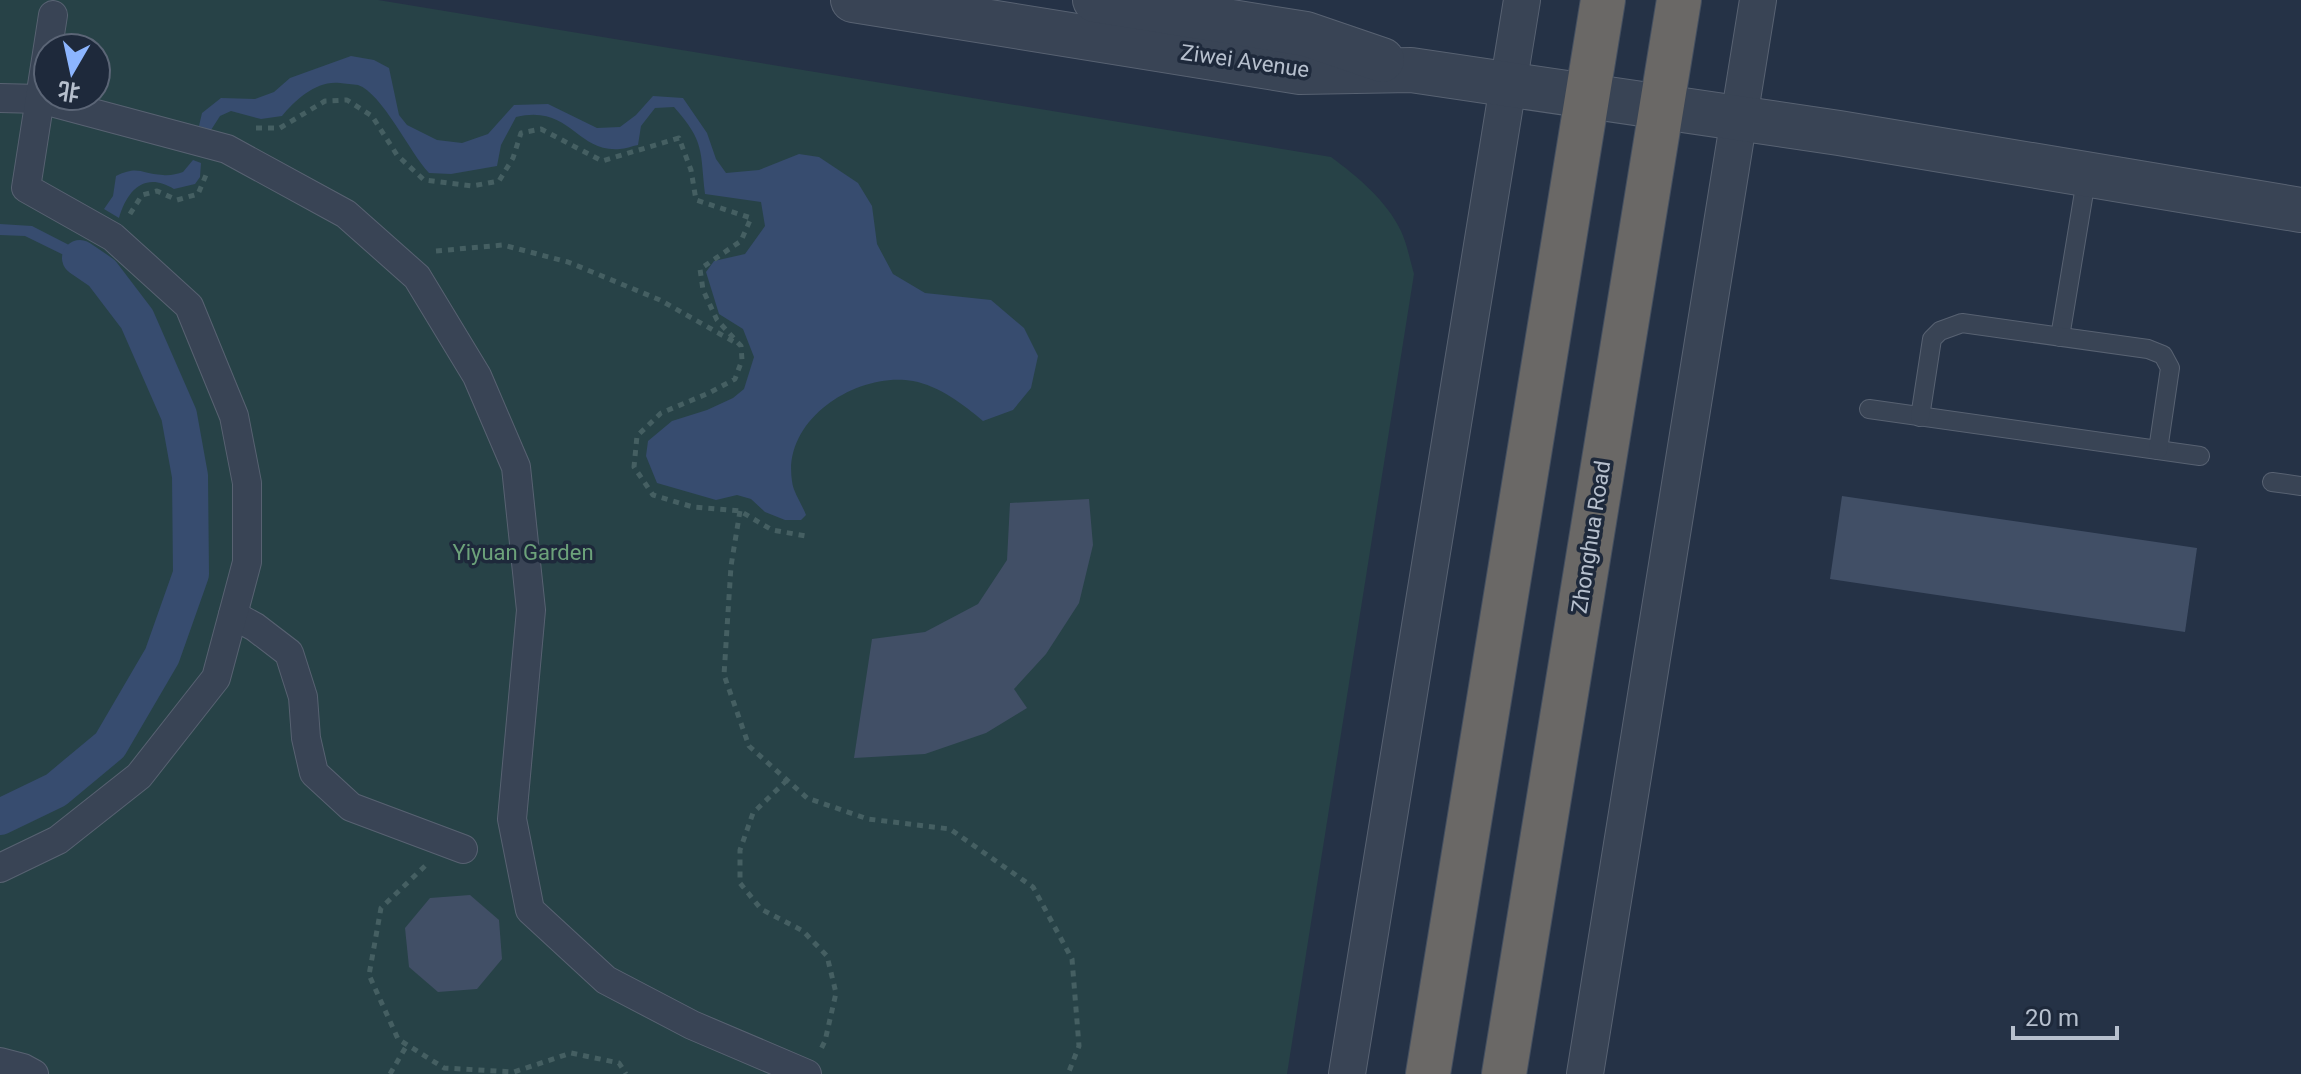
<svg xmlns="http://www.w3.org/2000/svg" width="2301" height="1074" viewBox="0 0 2301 1074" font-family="Roboto,'Noto Sans SC',sans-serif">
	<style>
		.green { fill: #274247; fill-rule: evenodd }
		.water { fill: #374c6f }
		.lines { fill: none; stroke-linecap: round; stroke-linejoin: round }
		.canal { stroke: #374c6f; stroke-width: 36 }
		.building { fill: #414f66 }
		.service-casing { stroke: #586272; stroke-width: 20 }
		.pedestrian-casing { stroke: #586272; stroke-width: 30 }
		.minor-casing { stroke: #586272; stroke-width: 38 }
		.tertiary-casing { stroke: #586272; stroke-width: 46 }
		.trunk-casing { stroke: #444f60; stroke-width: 46 }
		.path { stroke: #455f62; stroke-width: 5; stroke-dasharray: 6 6; stroke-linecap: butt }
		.service { stroke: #394455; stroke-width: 18 }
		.pedestrian { stroke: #394455; stroke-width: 28 }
		.minor { stroke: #394455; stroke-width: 36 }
		.tertiary { stroke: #394455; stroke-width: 44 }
		.trunk { stroke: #6a6866; stroke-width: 44 }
		.labels { text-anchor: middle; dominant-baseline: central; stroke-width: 7; stroke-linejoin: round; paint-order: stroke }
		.street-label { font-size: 22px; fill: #b7c0ce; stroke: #1e293b }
		.park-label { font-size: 22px; fill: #6ca27a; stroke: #1e293b }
	</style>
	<rect width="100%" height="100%" fill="#253246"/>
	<path class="green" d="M0 0H378L1331 157C1358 177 1386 200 1401 231 1407 244 1410 260 1414 274L1287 1074H0ZM48 48H96V96H48Z"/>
	<g class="water">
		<path d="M351 56 374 60 389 68 399 115 407 125 437 140 462 143 488 134 514 105 548 104 597 128 620 127 636 115 653 96 683 98 707 133 716 159 726 173 759 170 799 154 819 157 858 183 872 206 877 244 893 274 925 293 991 300 1024 328 1038 356 1031 388 1013 410 983 421C963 404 939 386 913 381 859 371 782 418 792 481 793 492 802 504 806 515L801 520H785L765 512 751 499 737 495 716 500 657 483 646 456 648 441 672 421 707 410 733 398 744 389 754 357 743 329 719 314 706 272 714 261 745 254 765 226 761 202 705 194C700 150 705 142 674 107L655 108 641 126 638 145C632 146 625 149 620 149 576 153 571 104 516 117L501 145 497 166 451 174 429 173C410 153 382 93 358 85 353 84 345 84 340 83 317 80 295 100 282 116L261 119 231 111 220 116 211 130 199 126 202 113 221 98 255 99 274 92 290 78Z"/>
		<path d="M193 160 201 163 200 177 195 184 174 189C145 171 127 190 119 218L104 209 113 196 116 176C139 165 140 174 163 175 169 176 177 174 183 172Z"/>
		<polygon points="0,224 32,226 69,245 80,241 89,246 80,258 74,260 25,236 0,235"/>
	</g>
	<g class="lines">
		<polyline class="canal" points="0,817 56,790 110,745 162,656 191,574 190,476 179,415 137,319 102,273 80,258"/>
	</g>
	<g class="building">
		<polygon points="1842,496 2197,548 2185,632 1830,579"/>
		<polygon points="1089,499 1093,545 1079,603 1046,654 1014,689 1027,708 986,733 925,754 854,758 872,639 925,632 978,604 1007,560 1010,503"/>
		<polygon points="470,895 499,920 502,959 477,989 438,992 409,967 405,928 430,898"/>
	</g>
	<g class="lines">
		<defs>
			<g id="service">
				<polyline points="2060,337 2087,174"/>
				<polyline points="1869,409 2200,456"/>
				<polyline points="1920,417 1932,339 1940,331 1962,323 2148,349 2163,355 2170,368 2158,450"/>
				<polyline points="2272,482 2301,486"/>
			</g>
			<g id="pedestrian">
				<polyline points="0,98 40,99 227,149 346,214 417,277 477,376 516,467 531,610 512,819 530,910 606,980 692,1025 807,1074"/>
				<polyline points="233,615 255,627 289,653 303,697 306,738 314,773 351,807 463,849"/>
				<polyline points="0,868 58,840 139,776 216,678 247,562 247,483 234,416 189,306 113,237 26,188 53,15"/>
				<polyline points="0,1062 23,1068 34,1074"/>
			</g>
			<g id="minor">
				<polyline points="1347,1074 1522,0"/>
				<polyline points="1585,1074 1758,0"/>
			</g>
			<g id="tertiary">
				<polyline points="853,0 1300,72 1411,70 1839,133 2301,210"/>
				<polyline points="1095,0 1306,34 1382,60"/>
			</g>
			<g id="trunk">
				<polyline points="1428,1074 1603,0"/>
				<polyline points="1504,1074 1679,0"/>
			</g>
		</defs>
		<use href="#service" class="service-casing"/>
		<use href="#pedestrian" class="pedestrian-casing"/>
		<use href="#minor" class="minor-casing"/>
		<use href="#tertiary" class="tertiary-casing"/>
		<use href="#trunk" class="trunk-casing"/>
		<g class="path">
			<polyline points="256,128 280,128 325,101 347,100 372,116 397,155 424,180 472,186 499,181 513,158 521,133 541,129 602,161 679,138 691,170 696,200 751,218 741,241 700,269 703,290 717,320 741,346 742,360 735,379 709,393 661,413 637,436 634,467 653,495 693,507 740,511 772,530 806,536"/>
			<polyline points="130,214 142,195 157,191 177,200 198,194 206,175"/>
			<polyline points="436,251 503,245 568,262 660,300 736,343"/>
			<polyline points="740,511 731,566 724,675 749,746 807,798 868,819 950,829 1033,887 1072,959 1079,1046 1068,1074"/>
			<polyline points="787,780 753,813 740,850 740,883 761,909 803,931 827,956 836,993 825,1041 821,1049"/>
			<polyline points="425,866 381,908 369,975 398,1039 444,1068 514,1072 571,1053 619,1063 626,1074"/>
			<polyline points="390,1074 407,1045"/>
		</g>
		<use href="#service" class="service"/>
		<use href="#pedestrian" class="pedestrian"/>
		<use href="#minor" class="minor"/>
		<use href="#tertiary" class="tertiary"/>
		<use href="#trunk" class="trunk"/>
	</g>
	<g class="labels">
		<g class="street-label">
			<text transform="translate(1245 61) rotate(8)">Ziwei Avenue</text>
			<text transform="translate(1591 537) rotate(-81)">Zhonghua Road</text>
		</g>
		<g class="park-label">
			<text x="523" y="552">Yiyuan Garden</text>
		</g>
	</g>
	<g transform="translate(72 72) rotate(189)"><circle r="38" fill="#1e293b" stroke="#5b6576" stroke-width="2"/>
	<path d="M0-6L14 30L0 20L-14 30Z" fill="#8cb5ff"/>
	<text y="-12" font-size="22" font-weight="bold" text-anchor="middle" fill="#b7c0ce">北</text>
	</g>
	<path d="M2013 1026v12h104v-12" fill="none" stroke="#b7c0ce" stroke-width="4"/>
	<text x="2025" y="1026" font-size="24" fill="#b7c0ce" stroke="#1e293b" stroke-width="6" paint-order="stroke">20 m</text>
</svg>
